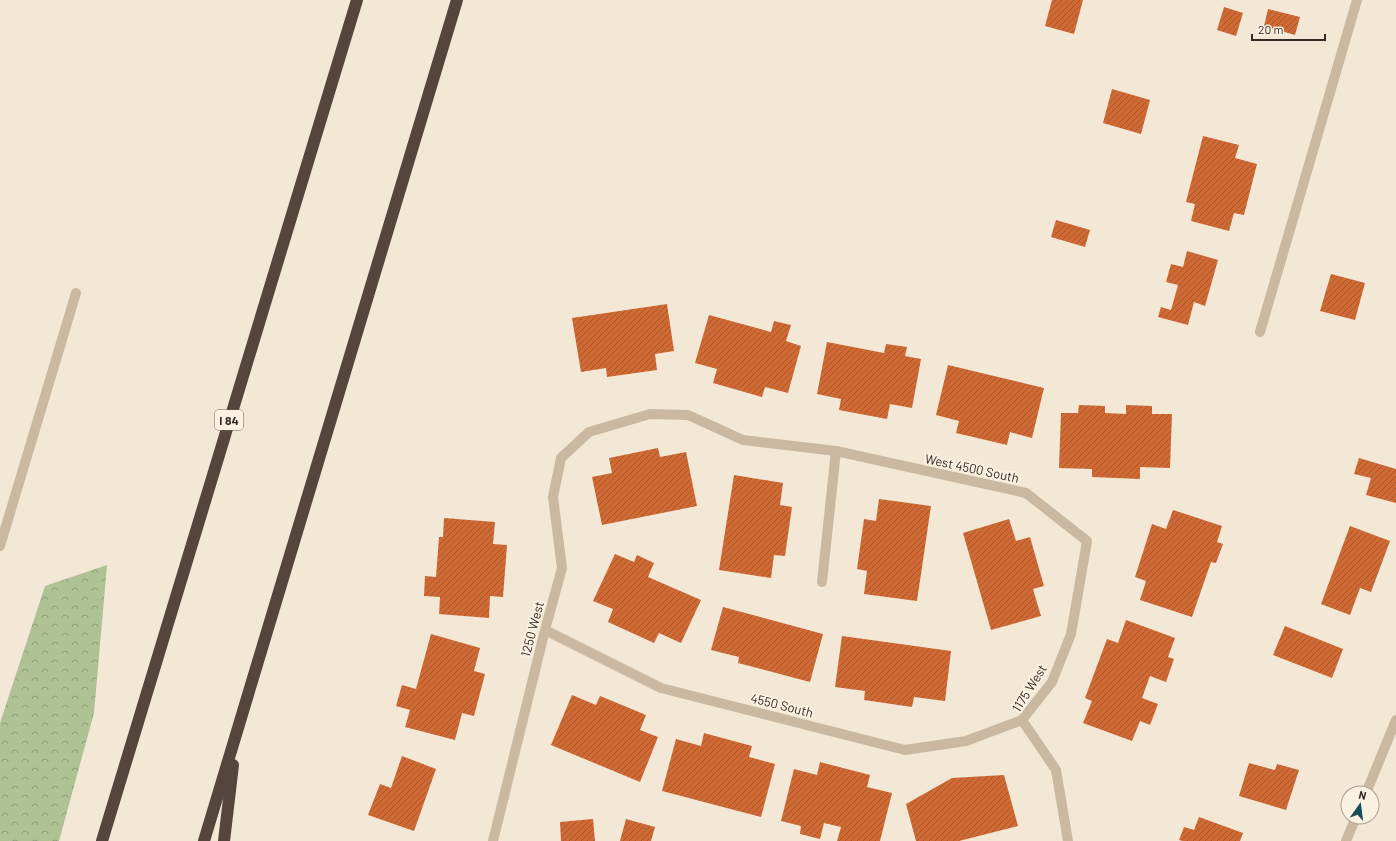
<svg xmlns="http://www.w3.org/2000/svg" width="1396" height="841" viewBox="0 0 1396 841" font-family="Barlow,sans-serif">
	<style>
		.forest { fill: url(#forest-crowns) }
		.building { fill: url(#building-hatch) }
		.lines { fill: none; stroke-linecap: round; stroke-linejoin: round }
		.minor { stroke: #cbb8a0; stroke-width: 10 }
		.highway { stroke: #56453a; stroke-width: 12 }
		.labels { text-anchor: middle; dominant-baseline: central; stroke-width: 4; stroke-linejoin: round; paint-order: stroke }
		.shield { fill: #faf1e1; stroke: #6f665d; stroke-width: 1 }
		.shield-label { font-size: 12px; font-weight: bold; fill: #342b24 }
		.street-label { font-size: 13px; fill: #342b24; stroke: #faf1e1 }
	</style>
	<defs>
		<pattern id="forest-crowns" width="20" height="18" patternUnits="userSpaceOnUse"><rect width="20" height="18" fill="#aec294"/><path d="M2 6a3 3 0 1 1 6 0M12 15a3 3 0 1 1 6 0" fill="none" stroke="#8e9e79"/></pattern>
		<pattern id="building-hatch" width="6" height="6" patternUnits="userSpaceOnUse"><rect width="6" height="6" fill="#d06a35"/><path d="M-1 1l2-2M0 6l6-6M5 7l2-2" fill="none" stroke="#aa572d"/></pattern>
	</defs>
	<rect width="100%" height="100%" fill="#f3e7d5"/>
	<polygon class="forest" points="107,565 94,713 59,841 0,841 0,723 45,586"/>
	<g class="building">
		<polygon points="1052,0 1083,0 1074,34 1045,26"/>
		<polygon points="1224,7 1243,13 1236,36 1217,30"/>
		<polygon points="1268,9 1300,17 1295,35 1264,26"/>
		<polygon points="1112,89 1150,100 1141,134 1103,123"/>
		<polygon points="1203,136 1239,145 1235,158 1257,164 1244,215 1234,213 1229,231 1191,221 1195,204 1186,202"/>
		<polygon points="1056,220 1090,230 1085,247 1051,237"/>
		<polygon points="1187,251 1218,260 1205,306 1194,302 1188,325 1158,317 1161,307 1171,310 1178,285 1166,282 1171,264 1183,267"/>
		<polygon points="1331,274 1365,283 1355,320 1320,311"/>
		<polygon points="667,304 674,351 655,354 657,370 607,377 606,368 581,372 572,318"/>
		<polygon points="709,315 771,332 774,321 791,325 786,341 801,346 788,393 765,387 762,397 713,383 717,369 695,363"/>
		<polygon points="827,342 884,353 886,344 907,347 905,356 921,359 912,408 890,404 887,419 839,410 841,399 817,394"/>
		<polygon points="948,365 1044,388 1032,438 1010,432 1007,445 956,433 959,421 936,415"/>
		<polygon points="1079,405 1105,406 1105,413 1126,414 1126,405 1152,406 1152,414 1172,414 1170,468 1140,467 1140,479 1092,477 1092,469 1059,468 1061,413 1078,413"/>
		<polygon points="658,448 660,457 686,452 697,506 602,525 592,477 612,473 609,458"/>
		<polygon points="1359,458 1396,469 1396,503 1366,495 1371,478 1354,474"/>
		<polygon points="734,475 783,483 780,505 792,507 785,556 774,555 771,578 719,570"/>
		<polygon points="879,499 931,506 917,601 864,594 867,571 857,569 864,519 876,521"/>
		<polygon points="1173,510 1222,526 1217,542 1223,544 1216,563 1211,562 1192,617 1140,600 1146,581 1135,577 1152,524 1166,529"/>
		<polygon points="444,518 495,522 493,544 507,545 503,597 490,596 489,618 439,614 440,597 424,596 425,576 436,577 439,537 443,537"/>
		<polygon points="1009,519 1016,541 1030,537 1044,586 1033,589 1041,616 991,630 963,533"/>
		<polygon points="1350,526 1390,541 1371,592 1360,588 1350,615 1321,604"/>
		<polygon points="615,554 634,562 637,555 654,563 648,577 701,600 681,643 659,633 654,643 608,622 613,609 593,601"/>
		<polygon points="723,607 823,634 810,682 738,663 739,657 711,650"/>
		<polygon points="1126,620 1175,638 1168,657 1174,659 1166,682 1150,676 1142,698 1158,704 1150,725 1140,721 1132,741 1083,723 1092,701 1085,698 1107,639 1118,643"/>
		<polygon points="1285,626 1343,649 1332,678 1273,655"/>
		<polygon points="431,634 480,648 474,671 485,674 474,716 462,713 455,740 405,727 410,710 396,706 402,685 416,689"/>
		<polygon points="842,636 951,651 945,701 914,697 912,707 864,700 865,691 835,687"/>
		<polygon points="572,695 596,705 600,696 646,715 640,730 658,737 640,782 551,745"/>
		<polygon points="704,733 752,746 749,757 775,764 761,817 662,791 676,739 701,746"/>
		<polygon points="402,756 436,769 414,831 368,815 380,784 391,788"/>
		<polygon points="820,762 870,775 867,787 892,793 880,841 837,841 841,827 824,823 820,839 800,834 801,826 781,821 794,769 817,775"/>
		<polygon points="1249,763 1275,770 1277,764 1299,770 1286,810 1239,796"/>
		<polygon points="1004,775 1018,826 959,841 916,841 906,804 952,778"/>
		<polygon points="1199,817 1243,833 1240,841 1183,841 1179,840 1184,827 1194,830"/>
		<polygon points="593,819 595,841 561,841 560,822"/>
		<polygon points="626,819 655,827 651,841 620,841"/>
	</g>
	<g class="lines">
		<g class="minor">
			<polyline points="1260,332 1357,0"/>
			<polyline points="0,546 76,293"/>
			<polyline points="822,582 836,451"/>
			<polyline points="545,630 661,688 905,750 966,741 1022,720"/>
			<polyline points="1366,793 1396,720"/>
			<polyline points="493,841 545,630 562,568 553,497 561,458 589,432 650,414 688,415 743,440 836,451 1026,493 1087,541 1071,634 1052,682 1022,720 1056,770 1068,841"/>
			<polyline points="1346,841 1356,817"/>
		</g>
		<g class="highway">
			<polyline points="102,841 357,0"/>
			<polyline points="204,841 457,0"/>
			<polyline points="224,841 233,765"/>
		</g>
	</g>
	<g class="labels">
		<rect class="shield" x="215" y="410" width="28" height="20" rx="3"/>
		<g class="shield-label">
			<text x="229" y="420">I 84</text>
		</g>
		<g class="street-label">
			<text transform="translate(972 468) rotate(12)">West 4500 South</text>
			<text transform="translate(532 629) rotate(-75)">1250 West</text>
			<text transform="translate(1029 688) rotate(-58)">1175 West</text>
			<text transform="translate(782 705) rotate(14)">4550 South</text>
		</g>
	</g>
	<g transform="translate(1360 805) rotate(14)"><circle r="19" fill="#faf1e1" stroke="#aba295"/>
	<path d="M0-3L7 15L0 10L-7 15Z" fill="#174e58"/>
	<text y="-6" font-size="11" font-weight="bold" text-anchor="middle" fill="#342b24">N</text>
	</g>
	<path d="M1252 34v6h73v-6" fill="none" stroke="#342b24" stroke-width="2"/>
	<text x="1258" y="34" font-size="12" fill="#342b24" stroke="#faf1e1" stroke-width="3" paint-order="stroke">20 m</text>
</svg>
